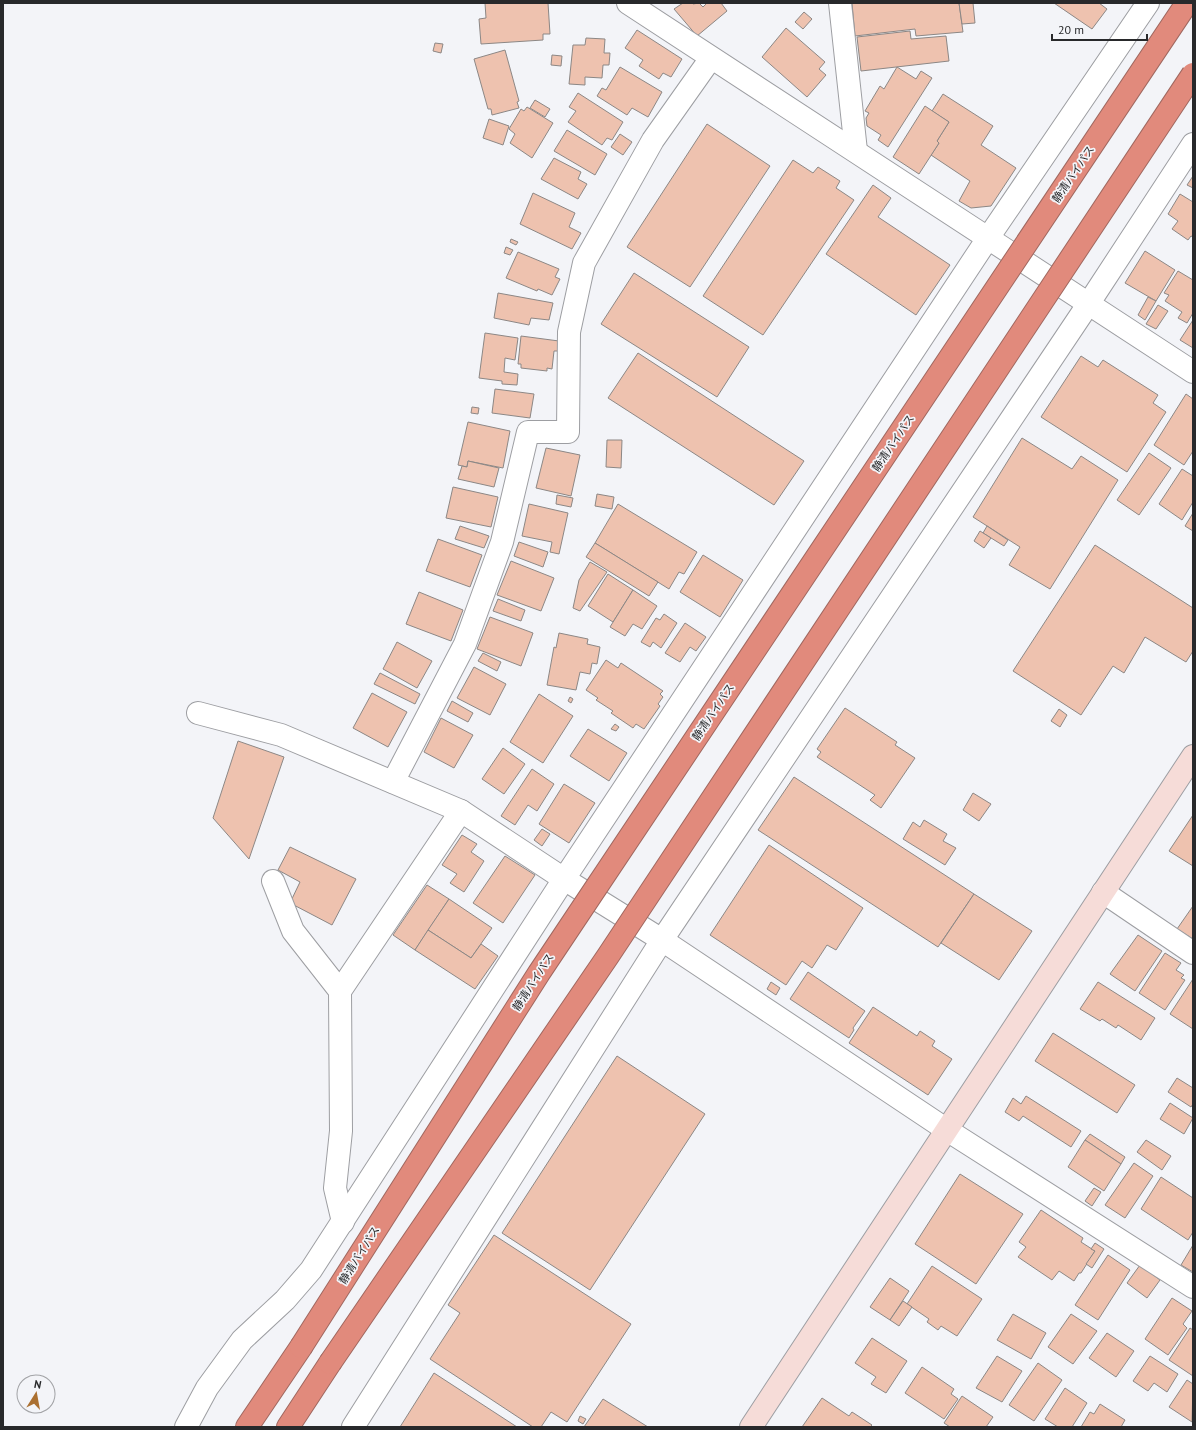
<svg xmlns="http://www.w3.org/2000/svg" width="1196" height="1430" viewBox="0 0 1196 1430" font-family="'PT Sans','Noto Sans JP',sans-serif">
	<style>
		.building { fill: #eec2af; stroke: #8c8785 }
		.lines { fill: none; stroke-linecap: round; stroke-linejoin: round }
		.street-casing { stroke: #9d9ea2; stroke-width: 24 }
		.secondary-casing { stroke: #9d9ea2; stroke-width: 24 }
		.highway-casing { stroke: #a06860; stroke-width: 24 }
		.street { stroke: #fff; stroke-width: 22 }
		.secondary { stroke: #f6dcd8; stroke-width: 22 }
		.highway { stroke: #e18a7c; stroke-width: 22 }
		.highway-bridge-casing { stroke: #a06860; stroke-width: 24; stroke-linecap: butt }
		.highway-bridge { stroke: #e18a7c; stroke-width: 22 }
		.labels { text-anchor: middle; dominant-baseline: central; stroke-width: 3.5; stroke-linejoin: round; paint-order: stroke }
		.street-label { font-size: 11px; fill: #28292b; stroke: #f3f4f8 }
	</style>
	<rect width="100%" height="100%" fill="#f3f4f8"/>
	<g class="building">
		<polygon points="485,3 548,3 550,34 543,34 543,40 481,44 479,19 486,18"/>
		<polygon points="683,3 692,3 693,4 699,3 703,7 707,3 721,3 727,11 697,36 674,9"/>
		<polygon points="852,3 959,3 963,32 916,36 915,29 855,36"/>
		<polygon points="959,3 973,3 975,23 962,24"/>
		<polygon points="1054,3 1099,3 1107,9 1092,29"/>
		<polygon points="804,12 812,19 803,29 795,22"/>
		<polygon points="786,28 825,62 819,69 826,75 807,97 762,57"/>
		<polygon points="637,30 682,59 671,77 663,73 659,79 639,66 643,60 625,48"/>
		<polygon points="910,31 911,39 946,36 949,61 861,71 857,37"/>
		<polygon points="586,38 605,39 604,53 610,53 609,65 603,65 602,78 585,77 585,85 569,84 573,45 585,45"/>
		<polygon points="435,43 443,44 441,53 433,51"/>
		<polygon points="505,50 519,101 517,102 519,108 492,115 491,109 488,109 474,59"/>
		<polygon points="552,55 562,56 561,66 551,65"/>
		<polygon points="620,67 662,92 648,117 632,108 627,115 597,96 602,88 606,90"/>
		<polygon points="897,67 916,79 921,71 932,78 888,147 878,140 881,135 867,126 866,118 869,113 865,111 880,86 884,89"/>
		<polygon points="578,93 623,122 612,140 607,138 602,145 568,122 576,111 569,107"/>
		<polygon points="943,94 993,126 981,145 1016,168 991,206 971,208 959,201 970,181 931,155 939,143 937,141 949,122 932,111"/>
		<polygon points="535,100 550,109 545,117 530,108"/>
		<polygon points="925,106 949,122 937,141 939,143 919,174 893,157"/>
		<polygon points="527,107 553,123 532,158 510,143 515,134 509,129 521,109 524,111"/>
		<polygon points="489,119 509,126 503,145 483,138"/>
		<polygon points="707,124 770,166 690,287 627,247"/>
		<polygon points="567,130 607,154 595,175 554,151"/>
		<polygon points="620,134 632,142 623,155 611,147"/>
		<polygon points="554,158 581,172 578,179 587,184 578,199 541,179"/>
		<polygon points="793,160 813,173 818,167 840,181 836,188 854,200 763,335 703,296"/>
		<polygon points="1193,176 1193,188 1187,185"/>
		<polygon points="873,185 891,198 878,217 950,265 916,315 826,254"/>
		<polygon points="533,193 575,213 569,227 581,233 572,249 520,224"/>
		<polygon points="1180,194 1193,202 1193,237 1191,236 1188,240 1172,229 1178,221 1168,214"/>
		<polygon points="511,239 518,242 516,245 510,242"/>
		<polygon points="506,247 513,250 510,255 504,253"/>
		<polygon points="1145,251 1175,270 1156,301 1125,283"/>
		<polygon points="518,252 559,269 555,277 560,279 552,295 538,289 537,291 506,278"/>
		<polygon points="1178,271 1193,280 1193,313 1187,323 1178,318 1182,312 1165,301 1169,295 1164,293"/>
		<polygon points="634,273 749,347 717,397 601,324"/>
		<polygon points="498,293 553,303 549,320 531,318 529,325 494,318"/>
		<polygon points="1148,297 1156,301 1145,320 1138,315"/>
		<polygon points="1158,305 1168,311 1156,329 1146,324"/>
		<polygon points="1193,320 1193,348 1180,340"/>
		<polygon points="485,333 518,338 515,360 505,358 504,372 518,374 517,385 502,384 502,381 479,378"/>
		<polygon points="521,336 559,341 558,351 554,351 552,369 547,368 547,371 521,368 521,364 518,364"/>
		<polygon points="638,353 804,461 774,505 608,398"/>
		<polygon points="1081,356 1098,367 1103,360 1158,395 1153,403 1166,412 1127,472 1041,417"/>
		<polygon points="495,389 534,394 530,418 492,413"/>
		<polygon points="1186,394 1193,399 1193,451 1184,465 1154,445"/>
		<polygon points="472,407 479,408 478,414 471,413"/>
		<polygon points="468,422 510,431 503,468 468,461 467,467 458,465"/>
		<polygon points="1022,438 1072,469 1081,456 1118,480 1050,589 1009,565 1020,547 973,517"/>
		<polygon points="607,440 622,440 621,468 606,467"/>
		<polygon points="546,448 580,455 571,496 536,488"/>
		<polygon points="1149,453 1171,468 1139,515 1117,500"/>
		<polygon points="468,461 499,468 494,487 458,479 462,466 467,467"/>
		<polygon points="1182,469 1193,476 1193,502 1182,520 1159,504"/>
		<polygon points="453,487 498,497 491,527 446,518"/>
		<polygon points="597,494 614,497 612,509 595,506"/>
		<polygon points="557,495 573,498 571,507 556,504"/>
		<polygon points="529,504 568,513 559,554 550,552 552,542 522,536"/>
		<polygon points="618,504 697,552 684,574 679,572 669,589 595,543"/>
		<polygon points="1193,513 1193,531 1185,526"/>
		<polygon points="460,526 489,536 484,548 455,539"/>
		<polygon points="987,526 1008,540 1004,546 983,533"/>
		<polygon points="980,531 991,538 984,548 974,541"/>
		<polygon points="438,539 482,555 470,587 426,571"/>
		<polygon points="519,542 548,552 543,567 514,556"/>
		<polygon points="595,543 658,582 649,596 586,557"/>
		<polygon points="1095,545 1193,608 1193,651 1186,662 1145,637 1124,673 1113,666 1081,715 1013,671"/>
		<polygon points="703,555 743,580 720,617 680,592"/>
		<polygon points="511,561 554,578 541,611 497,595"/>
		<polygon points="590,562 607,572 580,611 573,608 579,580"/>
		<polygon points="608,574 633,590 613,622 588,606"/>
		<polygon points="633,590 657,606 642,629 633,624 625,636 610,627"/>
		<polygon points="419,592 463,610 451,641 406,624"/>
		<polygon points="498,599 525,610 521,621 493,611"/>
		<polygon points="664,614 677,623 661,648 653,642 650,647 641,642 656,618 660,620"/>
		<polygon points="490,617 533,633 521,666 477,649"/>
		<polygon points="685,623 706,637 696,651 690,647 680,662 665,653"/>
		<polygon points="559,633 588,639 587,644 600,647 597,664 592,663 590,674 580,672 576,690 547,685 554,647 556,648"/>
		<polygon points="397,642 432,661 417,688 383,669"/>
		<polygon points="483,653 501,662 497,671 478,661"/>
		<polygon points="606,660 618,668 621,663 663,691 660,694 663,697 658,704 660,706 644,729 636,724 633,728 611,713 613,711 596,700 598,698 586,690"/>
		<polygon points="474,667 506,684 490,715 457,698"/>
		<polygon points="380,673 420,694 415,704 374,684"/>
		<polygon points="372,693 407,712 388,747 353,728"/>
		<polygon points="539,694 573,716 543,763 510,742"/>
		<polygon points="570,697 573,699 571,703 568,701"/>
		<polygon points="452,701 473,713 468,722 447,711"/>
		<polygon points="845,708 897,742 895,745 915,758 881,808 870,800 875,795 817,757 821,752 817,749"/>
		<polygon points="1059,709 1067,715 1060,727 1051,721"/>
		<polygon points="441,718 473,735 454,768 424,752"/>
		<polygon points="615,724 619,727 616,731 611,729"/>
		<polygon points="588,729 627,753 609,781 570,756"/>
		<polygon points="238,741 284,757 249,859 213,818"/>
		<polygon points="503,748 525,764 504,794 482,779"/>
		<polygon points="532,769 554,784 537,811 528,805 515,825 501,816"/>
		<polygon points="794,777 974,894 938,947 758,830"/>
		<polygon points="564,784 595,803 569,843 539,824"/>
		<polygon points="973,793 991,804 979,821 963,810"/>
		<polygon points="1193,815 1193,866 1169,851"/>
		<polygon points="924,820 947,834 943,841 956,848 945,865 903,839 913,822 920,827"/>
		<polygon points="542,829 550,834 542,846 534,840"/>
		<polygon points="462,835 477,844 471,852 484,861 464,892 450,883 457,874 442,865"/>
		<polygon points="769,845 863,908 836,950 827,945 812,968 802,961 786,985 710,935"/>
		<polygon points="290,847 356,879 332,925 290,903 300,882 278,870"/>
		<polygon points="505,856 535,875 503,923 473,903"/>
		<polygon points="427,885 449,899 415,950 393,935"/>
		<polygon points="974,894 1032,931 999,980 941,943"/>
		<polygon points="449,899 492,928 471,958 428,930"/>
		<polygon points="1193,906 1193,939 1177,929"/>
		<polygon points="428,930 471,958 481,944 498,956 475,989 415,950"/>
		<polygon points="1138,935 1162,951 1135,991 1110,974"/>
		<polygon points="1165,953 1181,963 1176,970 1184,975 1181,978 1185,980 1165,1010 1139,993"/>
		<polygon points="808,972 865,1011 853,1028 854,1030 849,1038 790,999"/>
		<polygon points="1193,979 1193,1029 1170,1014"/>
		<polygon points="771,982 780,988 776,995 767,989"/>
		<polygon points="1098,982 1155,1018 1141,1040 1118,1025 1116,1028 1102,1019 1100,1021 1080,1009"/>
		<polygon points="873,1007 917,1036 920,1031 935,1041 932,1046 952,1059 928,1095 849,1043"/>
		<polygon points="1053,1033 1135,1085 1117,1113 1035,1061"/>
		<polygon points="617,1056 705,1114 590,1290 502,1233"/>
		<polygon points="1177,1078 1193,1088 1193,1104 1191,1107 1168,1092"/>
		<polygon points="1026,1096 1081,1131 1071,1147 1023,1116 1019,1121 1005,1112 1013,1098 1021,1104"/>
		<polygon points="1170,1103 1193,1118 1184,1134 1160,1119"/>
		<polygon points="1090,1134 1125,1157 1121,1164 1085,1140"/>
		<polygon points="1085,1140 1121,1164 1104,1191 1068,1167"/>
		<polygon points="1146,1140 1171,1156 1162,1170 1137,1152"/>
		<polygon points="1134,1163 1153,1176 1125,1218 1105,1205"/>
		<polygon points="960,1174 1023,1214 976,1284 915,1244"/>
		<polygon points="1161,1177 1193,1198 1193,1232 1188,1240 1141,1209"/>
		<polygon points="1094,1188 1101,1192 1092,1206 1085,1201"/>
		<polygon points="1041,1210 1083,1238 1081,1242 1095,1251 1081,1273 1079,1273 1074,1281 1059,1271 1052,1280 1018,1257 1026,1247 1019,1242"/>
		<polygon points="494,1235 631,1324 567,1422 551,1412 541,1427 533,1427 430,1359 460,1313 448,1305"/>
		<polygon points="1095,1243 1104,1249 1092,1268 1086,1264 1095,1251 1091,1249"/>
		<polygon points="1193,1245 1193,1272 1181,1265"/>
		<polygon points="1108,1255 1130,1270 1098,1320 1075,1305"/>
		<polygon points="1140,1265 1160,1280 1147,1298 1127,1283"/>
		<polygon points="932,1266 982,1299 957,1336 941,1326 938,1330 927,1322 929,1319 907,1304"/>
		<polygon points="890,1278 909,1291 890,1320 870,1307"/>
		<polygon points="1172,1298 1192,1311 1183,1324 1187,1328 1168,1355 1145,1339"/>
		<polygon points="903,1301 912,1307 899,1326 890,1320"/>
		<polygon points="1013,1314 1046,1333 1031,1359 997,1340"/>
		<polygon points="1071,1314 1097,1331 1073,1364 1048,1347"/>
		<polygon points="1190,1328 1193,1330 1193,1376 1169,1360"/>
		<polygon points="1107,1333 1134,1351 1116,1377 1089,1358"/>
		<polygon points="872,1338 907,1361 886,1393 871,1384 876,1377 855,1363"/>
		<polygon points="997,1356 1022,1371 1002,1402 976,1388"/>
		<polygon points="1150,1356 1178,1374 1167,1392 1154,1383 1148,1391 1133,1381"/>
		<polygon points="1038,1363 1062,1380 1034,1421 1009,1405"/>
		<polygon points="922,1367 954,1389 951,1394 958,1399 944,1419 905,1393"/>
		<polygon points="434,1373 517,1427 400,1427"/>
		<polygon points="1187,1380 1193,1384 1192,1422 1169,1407"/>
		<polygon points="1065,1388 1087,1403 1072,1427 1058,1427 1045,1419"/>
		<polygon points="962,1396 993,1417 986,1427 950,1427 944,1423"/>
		<polygon points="822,1398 849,1416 852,1412 872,1425 870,1427 802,1427"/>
		<polygon points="603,1399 648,1427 584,1427"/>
		<polygon points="1100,1404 1125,1420 1121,1427 1081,1427 1090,1412 1094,1414"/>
		<polygon points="580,1416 586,1419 583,1424 578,1421"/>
	</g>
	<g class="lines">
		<defs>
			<g id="street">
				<polyline points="628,3 1193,372"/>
				<polyline points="840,3 856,151"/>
				<polyline points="198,713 281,735 461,811 564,879 662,940 947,1130 1193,1287"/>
				<polyline points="393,782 465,644 502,542 528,432 568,432 569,332 584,263 653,140 711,58"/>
				<polyline points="273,881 293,931 340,991 341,1131 335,1188 343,1222"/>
				<polyline points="1103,892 1193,953"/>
				<polyline points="340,991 461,811"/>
				<polyline points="186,1427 207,1388 242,1340 285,1300 311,1270 564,879 988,238 1148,3"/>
				<polyline points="353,1427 662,940 1089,303 1193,144"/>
			</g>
			<polyline id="secondary" points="751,1427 1193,756"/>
			<g id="highway">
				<polyline points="247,1427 301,1347"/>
				<polyline points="288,1427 330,1363"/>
			</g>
		</defs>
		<use href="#street" class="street-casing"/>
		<use href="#secondary" class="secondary-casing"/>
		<use href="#highway" class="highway-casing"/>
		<use href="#street" class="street"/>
		<use href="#secondary" class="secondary"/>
		<use href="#highway" class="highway"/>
		<defs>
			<g id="highway-bridge">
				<polyline points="301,1347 539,973 1187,3"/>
				<polyline points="330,1363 608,956 1193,74"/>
			</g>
		</defs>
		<use href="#highway-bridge" class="highway-bridge-casing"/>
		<use href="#highway-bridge" class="highway-bridge"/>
	</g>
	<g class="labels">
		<g class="street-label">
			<text transform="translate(1073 174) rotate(-56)">静清バイパス</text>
			<text transform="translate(893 443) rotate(-56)">静清バイパス</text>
			<text transform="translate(713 712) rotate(-56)">静清バイパス</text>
			<text transform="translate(533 982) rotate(-57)">静清バイパス</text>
			<text transform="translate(359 1255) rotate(-58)">静清バイパス</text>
		</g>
	</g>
	<rect width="1196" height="1430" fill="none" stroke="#28292b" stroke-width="8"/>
	<g transform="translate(36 1394) rotate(11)"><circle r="19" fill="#f3f4f8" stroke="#a2a3a6"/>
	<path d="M0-3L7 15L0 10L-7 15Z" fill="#ab7031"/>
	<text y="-6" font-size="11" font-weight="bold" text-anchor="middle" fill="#28292b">N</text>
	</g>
	<path d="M1052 34v6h95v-6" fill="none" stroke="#28292b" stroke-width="2"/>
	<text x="1058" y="34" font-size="12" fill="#28292b" stroke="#f3f4f8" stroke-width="3" paint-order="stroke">20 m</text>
</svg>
